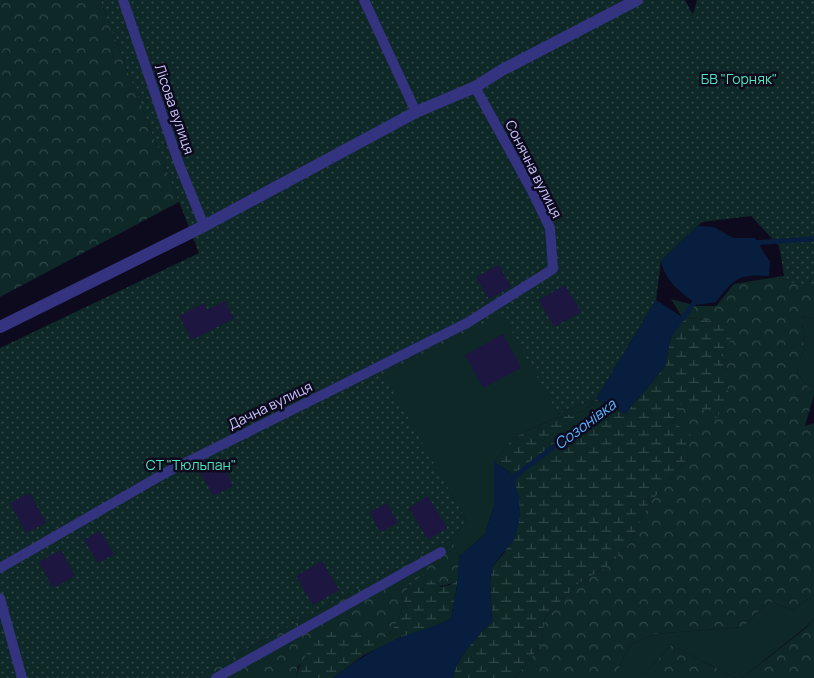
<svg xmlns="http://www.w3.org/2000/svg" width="814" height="678" viewBox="0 0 814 678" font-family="Manrope,sans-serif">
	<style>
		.grass { fill: #0d2826 }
		.forest { fill: url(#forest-crowns) }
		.wetland { fill: url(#wetland-marsh) }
		.park { fill: url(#park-dots) }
		.water { fill: #081e3f }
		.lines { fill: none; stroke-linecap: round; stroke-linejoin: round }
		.stream { stroke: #081e3f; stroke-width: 5 }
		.building { fill: #1d1640 }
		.lane { stroke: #333380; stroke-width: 10 }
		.street { stroke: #333380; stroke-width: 12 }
		.labels { text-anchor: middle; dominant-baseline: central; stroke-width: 5; stroke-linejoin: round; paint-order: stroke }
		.park-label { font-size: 14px; fill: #4de5ba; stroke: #0d0a1e }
		.street-label { font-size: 14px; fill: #ccc7ff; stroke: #0d0a1e }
		.water-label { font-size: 15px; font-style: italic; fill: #55b6ff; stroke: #0d0a1e }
	</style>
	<defs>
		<pattern id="forest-crowns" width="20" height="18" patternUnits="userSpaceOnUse" patternTransform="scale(1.25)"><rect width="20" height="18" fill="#0d2826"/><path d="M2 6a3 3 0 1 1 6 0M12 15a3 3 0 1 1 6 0" fill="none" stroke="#2f4647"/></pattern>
		<pattern id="wetland-marsh" width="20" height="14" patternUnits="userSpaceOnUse" patternTransform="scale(1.25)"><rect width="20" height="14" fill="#0d2826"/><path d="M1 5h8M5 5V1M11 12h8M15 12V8" fill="none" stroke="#2f4647"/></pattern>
		<pattern id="park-dots" width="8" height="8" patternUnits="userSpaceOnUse" patternTransform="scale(1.25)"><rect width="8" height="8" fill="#0d2826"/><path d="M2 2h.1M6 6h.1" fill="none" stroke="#2f4647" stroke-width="1.8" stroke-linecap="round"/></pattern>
	</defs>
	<rect width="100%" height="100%" fill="#0d0a1e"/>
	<g class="grass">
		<polygon points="503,313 558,414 596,399 584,411 552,419 513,438 494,462 494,506 485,534 459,557 451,539 467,521 382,374"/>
		<polygon points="802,316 814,319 814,395 797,372 804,348"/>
		<polygon points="814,595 814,618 806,627 742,678 736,678 671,645 644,675 644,678 614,678 630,645 654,634 743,627 769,601 792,610"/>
	</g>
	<g class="forest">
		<polygon points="0,0 100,0 179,202 0,297"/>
		<polygon points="814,179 814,319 802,316 804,348 797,372 814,395 805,426 814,423 814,595 792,610 769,601 743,627 654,634 630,645 614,678 515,678 541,645 545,617 579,583 606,567 630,543 648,505 687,459 689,438 673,423 684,396 726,371 720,356 731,339 713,321 682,317 671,299 697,306 716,306 734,284 789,275"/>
		<path d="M451 539 459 557 458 580C442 590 426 585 409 583L399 619 389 635 373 640 344 630 298 666 296 678H200L201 674Z"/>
		<polygon points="814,618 814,678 742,678 806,628"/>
		<polygon points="671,645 736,678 644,678 644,675"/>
	</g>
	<g class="wetland">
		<path d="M682 317 713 321 725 326 731 339 720 356 726 371 729 399 716 418 684 397 673 423 691 432 687 459 648 505 630 543 606 567 579 583 545 617 541 645 515 678H453C456 657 478 636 492 621L490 582 492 567 505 552 511 473 494 462 513 438 552 419 584 411 596 399 625 414 665 366 672 331Z"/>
		<path d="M424 575 440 587 450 585 458 580 451 619 425 631 401 637 364 655 333 678H296C300 658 321 627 345 630 367 633 362 644 389 635L399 619 409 583Z"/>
	</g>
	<polygon class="park" points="100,0 685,0 693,15 697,0 814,0 814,288 785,281 779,246 751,216 702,222 661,261 656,300 596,399 558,414 502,314 383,374 467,521 451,539 201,674 200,678 0,678 0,348 199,253"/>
	<g class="water">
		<path d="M697 226 714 227 733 238H755L770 262 769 276C738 274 735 278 716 302L698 305C682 293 665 282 661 261Z"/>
		<polygon points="656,300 682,317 672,331 665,366 625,414 596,399"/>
		<path d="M494 462 511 473 519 496 520 517 515 538 492 567 490 582 492 621C478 636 456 657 453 678H333C355 662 375 647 400 638 417 631 434 627 451 619L458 580 459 557 485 534 494 506Z"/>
	</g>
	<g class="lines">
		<g class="stream">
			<polyline points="752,243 814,239"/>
			<polyline points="668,337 698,298"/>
			<polyline points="512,484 515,476 613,402"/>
		</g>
	</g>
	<g class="building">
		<polygon points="499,265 511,287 489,299 476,277"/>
		<polygon points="565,285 581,312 554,327 539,300"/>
		<polygon points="225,301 234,318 192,340 179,316 204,303 207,310"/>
		<polygon points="503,334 521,368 483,388 465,355"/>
		<polygon points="221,462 233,486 213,496 201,473"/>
		<polygon points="30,493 46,523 26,533 10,503"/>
		<polygon points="428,496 447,528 428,540 409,508"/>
		<polygon points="387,503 398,523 380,532 370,512"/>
		<polygon points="100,531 114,554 98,563 84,540"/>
		<polygon points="61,550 75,576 53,588 39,562"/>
		<polygon points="322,561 339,590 313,605 296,576"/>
	</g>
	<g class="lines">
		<g class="lane">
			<polyline points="123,0 179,164 204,226"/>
			<polyline points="364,0 416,112"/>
			<polyline points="0,568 167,472 467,323 553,269 550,228 531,189 475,87"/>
			<polyline points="0,598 22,678"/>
			<polyline points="216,678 441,552"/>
		</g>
		<polyline class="street" points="0,327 204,226 416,112 475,87 502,70 637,0"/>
	</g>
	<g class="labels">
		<g class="park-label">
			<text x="739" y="78">БВ "Горняк"</text>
			<text x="191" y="464">СТ "Тюльпан"</text>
		</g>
		<g class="street-label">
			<text transform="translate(175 109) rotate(71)">Лісова вулиця</text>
			<text transform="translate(534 169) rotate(63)">Сонячна вулиця</text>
			<text transform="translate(270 405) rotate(-26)">Дачна вулиця</text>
		</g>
		<g class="water-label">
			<text transform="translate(585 424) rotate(-37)">Созонівка</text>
		</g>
	</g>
</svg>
